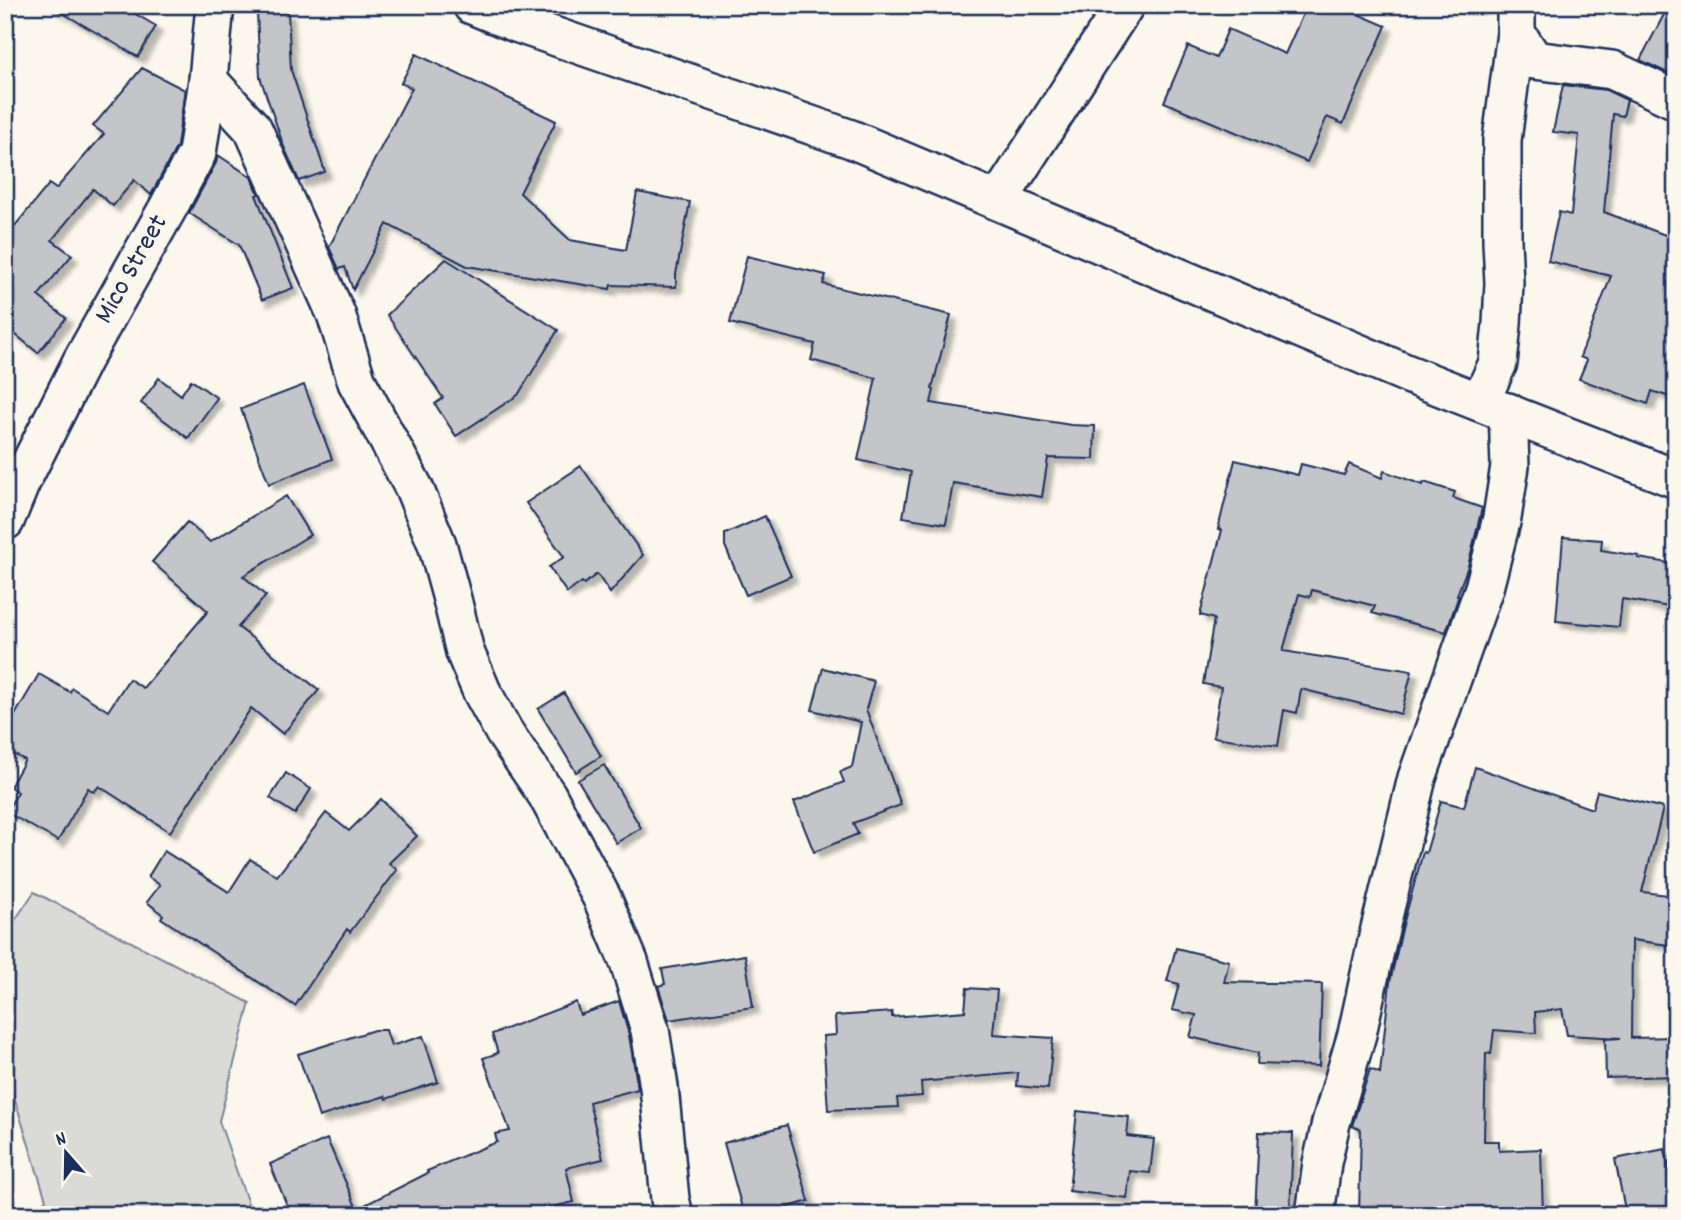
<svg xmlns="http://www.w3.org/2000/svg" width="1681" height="1220" viewBox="0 0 1681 1220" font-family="Dekko,sans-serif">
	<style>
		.green { fill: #dadad7; stroke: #7a849a; stroke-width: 2 }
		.building { fill: #c3c5c9; stroke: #1b2f5e; stroke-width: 2; filter: url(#shadow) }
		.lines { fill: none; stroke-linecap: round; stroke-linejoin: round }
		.minor-casing { stroke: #1b2f5e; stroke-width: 42 }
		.minor { stroke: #fbf7ec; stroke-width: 37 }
		.labels { text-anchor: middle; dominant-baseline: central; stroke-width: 6; stroke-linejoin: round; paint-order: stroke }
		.street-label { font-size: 28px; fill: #1b2f5e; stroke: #fbf7ec }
	</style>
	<defs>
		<filter id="shadow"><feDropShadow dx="6" dy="6" stdDeviation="2" flood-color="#0004"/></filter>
	</defs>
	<rect width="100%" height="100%" fill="#fbf7ec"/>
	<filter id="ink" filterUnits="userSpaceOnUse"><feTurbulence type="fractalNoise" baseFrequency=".0143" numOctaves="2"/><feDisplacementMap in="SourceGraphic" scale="14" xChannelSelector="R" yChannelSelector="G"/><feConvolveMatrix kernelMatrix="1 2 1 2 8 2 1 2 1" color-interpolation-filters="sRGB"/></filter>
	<g filter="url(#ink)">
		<polygon class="green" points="34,892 250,1003 219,1121 252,1215 27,1215 46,1200 5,1068 5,935"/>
		<g class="building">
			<polygon points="49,5 120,5 156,26 138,57"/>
			<polygon points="1307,5 1337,5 1386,26 1343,124 1327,117 1307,162 1164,102 1188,46 1216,58 1228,29 1285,54"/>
			<polygon points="1669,5 1676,5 1676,77 1640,60"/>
			<polygon points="288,12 291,70 325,172 299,181 284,147 260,77 257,13"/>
			<polygon points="416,54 556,121 520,193 570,240 626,250 637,192 690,202 676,274 676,287 611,285 610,289 467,266 387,224 353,290 345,267 339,269 329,247 412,88 401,83"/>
			<polygon points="142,68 185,90 177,146 151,195 134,180 113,206 93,189 52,240 72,255 38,296 66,318 38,353 10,330 5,336 5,238 49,184 56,189 104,134 93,126"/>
			<polygon points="1563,85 1606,90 1627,100 1623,116 1613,114 1604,212 1676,239 1676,399 1652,391 1648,404 1579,379 1587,360 1580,357 1611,276 1548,261 1559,212 1571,215 1579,135 1553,132"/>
			<polygon points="218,155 251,177 259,194 256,195 293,288 262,300 239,245 189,213 216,163"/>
			<polygon points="747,256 826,275 823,284 951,315 932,389 934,390 931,403 1071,425 1095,426 1094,459 1048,458 1042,497 953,483 946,524 903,517 911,472 858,460 876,378 811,360 815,344 730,323"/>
			<polygon points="446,259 558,330 518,395 456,436 435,404 443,398 387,315"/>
			<polygon points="159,378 181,395 191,380 217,398 188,438 141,403"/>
			<polygon points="304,385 332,459 269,484 241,409"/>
			<polygon points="1235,460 1298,475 1301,464 1344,475 1349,464 1382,478 1384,471 1423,485 1424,482 1455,492 1453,498 1482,508 1468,566 1457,595 1459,595 1446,632 1372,613 1375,606 1312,590 1310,597 1299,594 1283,651 1412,671 1401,714 1301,689 1297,713 1284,710 1278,746 1213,737 1221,687 1203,684 1214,619 1200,615 1222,530 1218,529"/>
			<polygon points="581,466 643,555 610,593 597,574 584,584 582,582 567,593 549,567 564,557 526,503"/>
			<polygon points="286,496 310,535 243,576 266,596 238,627 319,690 283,734 251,708 170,832 99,786 94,792 88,788 58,841 6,812 18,792 10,787 25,760 5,750 5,732 39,674 70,692 72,688 108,711 129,679 143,688 208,611 152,562 187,522 210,542"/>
			<polygon points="765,516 791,576 746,595 725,546 725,534"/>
			<polygon points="1563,537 1602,540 1601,550 1639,556 1638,558 1676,564 1676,608 1622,599 1619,627 1556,621"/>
			<polygon points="823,668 874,681 866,709 901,805 853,823 858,834 814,852 794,802 844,782 840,772 852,767 861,722 812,710"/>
			<polygon points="564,693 601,756 576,772 538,709"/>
			<polygon points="604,765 641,828 616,843 578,780"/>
			<polygon points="1475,767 1592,809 1597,791 1663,808 1642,892 1676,896 1676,946 1632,940 1631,1038 1676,1037 1676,1076 1606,1078 1605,1039 1621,1038 1567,1035 1562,1009 1535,1012 1536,1033 1494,1030 1491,1054 1486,1053 1484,1141 1499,1141 1499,1151 1541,1149 1543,1215 1359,1215 1361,1130 1352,1126 1370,1069 1380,1073 1390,982 1403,925 1423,852 1426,853 1441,801 1464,807"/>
			<polygon points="286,773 311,789 295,814 270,798"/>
			<polygon points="381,799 417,836 389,863 397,870 350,932 347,929 295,1006 161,918 163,915 147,902 160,885 148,877 164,851 229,892 250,859 277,876 326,813 349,831"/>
			<polygon points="1176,948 1229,961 1224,982 1322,984 1319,1066 1257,1064 1258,1053 1190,1037 1196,1015 1172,1010 1179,984 1167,981"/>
			<polygon points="745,955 753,1007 669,1020 658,986 665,984 662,969"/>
			<polygon points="967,988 997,990 993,1034 1053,1038 1048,1089 1017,1086 1018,1073 921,1082 922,1096 897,1098 898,1107 828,1110 823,1036 836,1035 835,1016 892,1012 892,1017 965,1011"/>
			<polygon points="619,1001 629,1035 638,1089 589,1102 603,1159 566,1168 574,1202 526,1213 525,1209 503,1215 291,1215 270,1164 327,1139 357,1209 428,1173 427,1171 497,1142 495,1134 510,1131 483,1058 498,1053 492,1034 576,1002 580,1015"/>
			<polygon points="374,1030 386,1030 391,1046 423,1036 438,1082 386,1099 385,1096 319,1117 298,1054"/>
			<polygon points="1077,1111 1129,1117 1127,1136 1154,1139 1150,1173 1130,1171 1127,1198 1069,1191"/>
			<polygon points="787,1125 809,1201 761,1215 744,1215 724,1143"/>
			<polygon points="1259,1132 1293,1133 1290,1215 1255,1215"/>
			<polygon points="1665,1149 1676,1204 1676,1215 1626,1215 1615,1159"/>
		</g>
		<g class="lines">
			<defs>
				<g id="minor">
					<polyline points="472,5 516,23 851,139 1408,374 1676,479"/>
					<polyline points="1516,33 1534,60 1612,70 1676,100"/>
					<polyline points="208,80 253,129 336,314 357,382 414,488 437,544 452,599 465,652 482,692 504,732 547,795 602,898 629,962 650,1030 659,1087 670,1199 674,1215"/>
					<polyline points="998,201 1125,5"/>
					<polyline points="1480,402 1498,363 1502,324 1504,283 1502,241 1502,140 1516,33 1516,5"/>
					<path id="s1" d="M5 521 21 482 83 359 169 206 197 153 208 80 215 5"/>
					<polyline points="1315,1215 1322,1163 1331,1123 1357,1034 1378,937 1417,778 1484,588 1502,518 1510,466 1508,412"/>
				</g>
			</defs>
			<use href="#minor" class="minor-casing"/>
			<use href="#minor" class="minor"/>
		</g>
	</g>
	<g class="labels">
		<g class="street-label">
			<text stroke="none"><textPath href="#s1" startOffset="282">Mico Street</textPath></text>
		</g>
	</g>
	<rect width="1681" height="1220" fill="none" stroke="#fbf7ec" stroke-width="28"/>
	<rect x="14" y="14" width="1653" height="1192" fill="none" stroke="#1b2f5e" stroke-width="2.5" filter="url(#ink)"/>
	<g transform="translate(66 1153) rotate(340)" stroke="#fbf7ec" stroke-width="5" paint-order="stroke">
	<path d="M0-5L12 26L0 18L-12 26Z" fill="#1b2f5e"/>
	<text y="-10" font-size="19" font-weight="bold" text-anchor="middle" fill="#1b2f5e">N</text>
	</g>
</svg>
